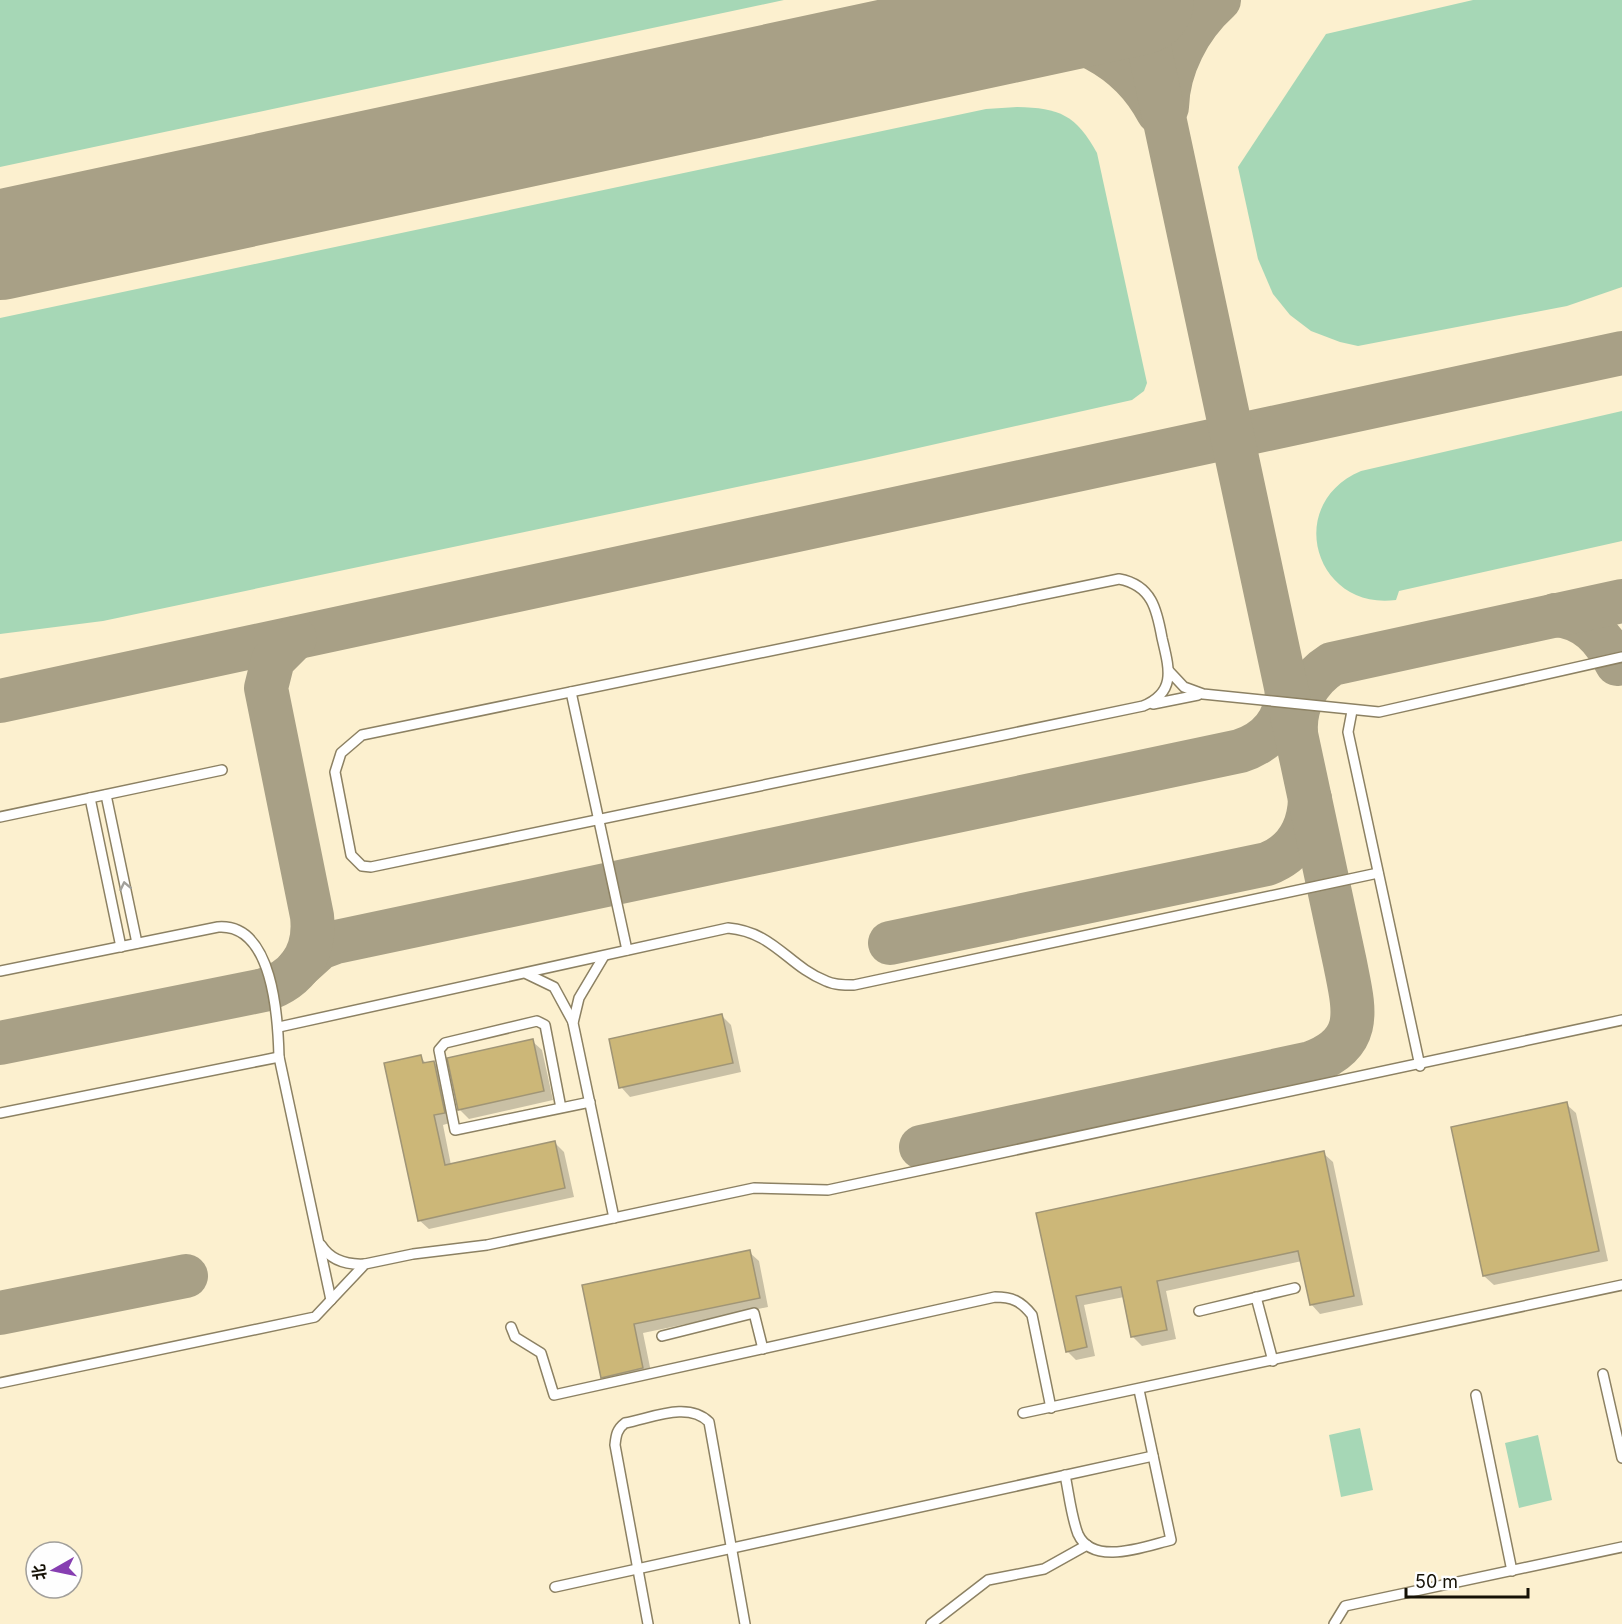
<svg xmlns="http://www.w3.org/2000/svg" width="1622" height="1624" viewBox="0 0 1622 1624" font-family="Inter,'Noto Sans SC',sans-serif">
	<style>
		.green { fill: #a6d7b6 }
		.shadow { fill: #0003 }
		.lines { fill: none; stroke-linecap: round; stroke-linejoin: round }
		.taxiway { stroke: #a8a086; stroke-width: 44 }
		.runway { stroke: #a8a086; stroke-width: 110 }
		.building { fill: #ccb778; stroke: #a09576; stroke-width: 1.5 }
		.lane-casing { stroke: #8c8163; stroke-width: 12 }
		.lane { stroke: #fff; stroke-width: 9 }
		.oneway { stroke: #a1a09b }
	</style>
	<rect width="100%" height="100%" fill="#fcf0cf"/>
	<g class="green">
		<polygon points="0,0 784,0 0,167"/>
		<polygon points="1473,0 1622,0 1622,287 1567,306 1358,346 1340,342 1311,331 1290,315 1273,294 1258,259 1238,167 1326,34"/>
		<path d="M1017 107C1060 108 1076 115 1097 153L1147 383 1144 391 1132 400 865 460 103 621 0 634V318L986 109Z"/>
		<path d="M1622 411V541L1399 591 1396 600C1315 611 1283 504 1361 471Z"/>
		<polygon points="1360,1428 1373,1490 1341,1497 1329,1435"/>
		<polygon points="1538,1435 1552,1500 1519,1508 1505,1443"/>
	</g>
	<g class="shadow">
		<polygon points="722,1016 731,1025 741,1072 630,1097 621,1087"/>
		<polygon points="532,1041 542,1050 553,1100 469,1119 459,1109"/>
		<polygon points="420,1057 427,1064 434,1062 443,1072 453,1122 443,1125 451,1165 555,1143 564,1152 574,1197 429,1229 419,1220"/>
		<polygon points="1566,1104 1576,1113 1608,1261 1494,1285 1484,1276"/>
		<polygon points="1323,1153 1333,1162 1363,1305 1320,1314 1311,1304 1302,1261 1166,1291 1176,1339 1142,1346 1133,1337 1124,1297 1084,1305 1095,1356 1076,1360 1067,1351 1038,1214"/>
		<polygon points="749,1252 759,1261 768,1307 643,1333 652,1377 612,1386 602,1377 584,1287"/>
	</g>
	<g class="lines">
		<g class="taxiway">
			<path d="M1010 28C1072 30 1129 56 1158 112"/>
			<path d="M1167 107C1168 67 1189 27 1219 0"/>
			<path d="M1555 615C1586 617 1604 638 1617 664"/>
			<polyline points="0,701 1622,353"/>
			<path d="M1296 733C1294 705 1308 679 1332 664L1622 601"/>
			<path d="M890 943 1267 864C1296 853 1309 829 1310 799"/>
			<path d="M299 967 320 948 336 942 1240 751C1268 742 1286 721 1287 691"/>
			<path d="M0 1043 264 990C298 979 316 952 312 916L266 688 273 660 295 638"/>
			<path d="M921 1147 1311 1063C1365 1043 1354 1009 1345 963L1139 0"/>
			<polyline points="0,1313 186,1276"/>
		</g>
		<polyline class="runway" points="0,245 1139,0"/>
	</g>
	<g class="building">
		<polygon points="722,1014 733,1063 619,1088 609,1039"/>
		<polygon points="533,1039 544,1091 458,1110 447,1058"/>
		<polygon points="421,1055 423,1063 434,1061 445,1113 434,1115 445,1165 555,1141 565,1188 418,1221 384,1063"/>
		<polygon points="1567,1102 1599,1251 1483,1276 1451,1127"/>
		<polygon points="1324,1151 1354,1296 1310,1305 1298,1251 1157,1281 1167,1330 1131,1337 1121,1287 1076,1296 1087,1347 1066,1352 1036,1213"/>
		<polygon points="750,1250 760,1298 634,1324 643,1368 601,1378 582,1285"/>
	</g>
	<g class="lines">
		<defs>
			<g id="lane">
				<path d="M1119 579C1152 585 1157 610 1162 638 1169 668 1177 692 1143 706L371 867 362 866 351 855 335 772 341 753 362 735Z"/>
				<polyline points="1169,671 1184,687 1203,694 1379,712 1622,657"/>
				<polyline points="571,692 627,950"/>
				<polyline points="1153,704 1198,695"/>
				<polyline points="1352,711 1348,732 1420,1066"/>
				<polyline points="106,795 137,943"/>
				<polyline points="90,798 121,947"/>
				<polyline points="0,817 222,770"/>
				<polyline points="604,956 579,998 573,1023 614,1218"/>
				<path d="M0 971 218 927C273 923 278 1017 279 1057L331 1300"/>
				<polyline points="527,974 554,987 573,1022"/>
				<path d="M279 1027 728 928C774 932 788 966 826 981 834 985 844 985 854 985L1378 873"/>
				<polyline points="561,1108 545,1025 537,1021 445,1043 439,1050 455,1130 590,1102"/>
				<polyline points="0,1113 279,1057"/>
				<path d="M321 1245C331 1261 347 1265 365 1264"/>
				<polyline points="1256,1297 1273,1361"/>
				<polyline points="1199,1311 1295,1288"/>
				<path d="M511 1327 515 1337 541 1353 554 1395 995 1297C1012 1297 1021 1301 1032 1315L1051 1408"/>
				<polyline points="662,1336 754,1313 763,1349"/>
				<polyline points="1603,1374 1622,1458"/>
				<polyline points="0,1383 315,1317 365,1264 413,1254 487,1245 754,1188 828,1190 1622,1020"/>
				<polyline points="1476,1395 1512,1571"/>
				<polyline points="1023,1413 1622,1285"/>
				<path d="M1065 1475C1069 1494 1071 1516 1078 1534 1093 1567 1146 1546 1171 1540L1139 1390"/>
				<polyline points="555,1587 1153,1456"/>
				<path d="M648 1624 615 1445C616 1435 617 1429 625 1423 652 1418 688 1401 709 1422L745 1624"/>
				<polyline points="931,1624 988,1580 1044,1569 1087,1545"/>
				<polyline points="1334,1624 1345,1606 1622,1547"/>
			</g>
		</defs>
		<use href="#lane" class="lane-casing"/>
		<use href="#lane" class="lane"/>
	</g>
	<defs><path id="oneway-chevron" d="M-2-3.5L2.5 0L-2 3.5" fill="none" stroke-width="1.6" stroke-linecap="round" stroke-linejoin="round" transform="scale(1.5)"/></defs>
	<use class="oneway" href="#oneway-chevron" transform="translate(125 886) rotate(-102)"/>
	<g transform="translate(54 1570) rotate(261)"><circle r="28" fill="#fefefe" stroke="#a19f9b" stroke-width="1.5"/>
	<path d="M0-4.5L10 22L0 15L-10 22Z" fill="#863eb1"/>
	<text y="-9" font-size="16" font-weight="bold" text-anchor="middle" fill="#151106">北</text>
	</g>
	<path d="M1406 1588v9h122v-9" fill="none" stroke="#151106" stroke-width="3"/>
	<text x="1415" y="1588" font-size="18" fill="#151106" stroke="#fefefe" stroke-width="4.5" paint-order="stroke">50 m</text>
</svg>
